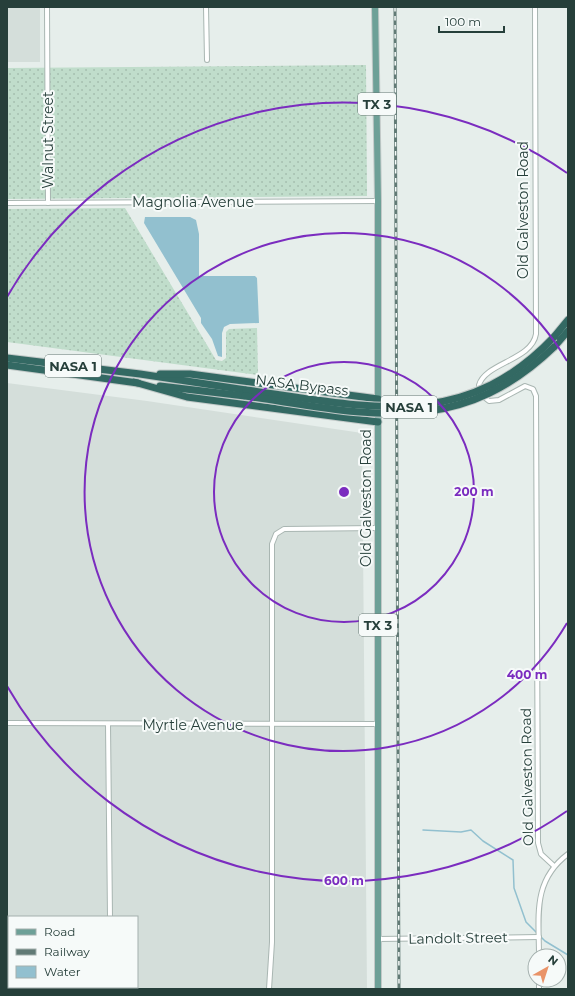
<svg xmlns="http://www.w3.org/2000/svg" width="575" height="996" viewBox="0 0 575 996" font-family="Montserrat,sans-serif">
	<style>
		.built { fill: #d4deda; fill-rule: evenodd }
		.grass { fill: url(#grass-dots) }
		.water { fill: #92c0cf }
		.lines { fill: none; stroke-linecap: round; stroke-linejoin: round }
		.stream { stroke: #92c0cf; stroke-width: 1.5 }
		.street-casing { stroke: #a9b6b2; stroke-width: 6 }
		.primary-casing { stroke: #c2c9c8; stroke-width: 8 }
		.highway-casing { stroke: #c2c9c8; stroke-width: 9 }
		.street { stroke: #fff; stroke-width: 4 }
		.primary { stroke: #6da097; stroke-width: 6 }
		.highway { stroke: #336963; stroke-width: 7 }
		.rail-casing { stroke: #617a75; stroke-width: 3 }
		.rail { stroke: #f6faf9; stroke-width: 1.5; stroke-dasharray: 4.5; stroke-linecap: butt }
		.highway-bridge-casing { stroke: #c2c9c8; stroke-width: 9; stroke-linecap: butt }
		.highway-bridge { stroke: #336963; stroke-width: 7 }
		.ring { fill: none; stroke: #7b2cbf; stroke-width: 2 }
		.labels { text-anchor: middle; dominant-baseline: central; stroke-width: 4; stroke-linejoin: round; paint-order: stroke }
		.shield { fill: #f6faf9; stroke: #647773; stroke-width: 1 }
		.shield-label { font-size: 13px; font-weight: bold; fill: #263f3a }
		.street-label { font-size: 14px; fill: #263f3a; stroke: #f6faf9 }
		.centre { fill: #7b2cbf; stroke: #f6faf9; stroke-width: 2 }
		.ring-label { font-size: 12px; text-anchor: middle; font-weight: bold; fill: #7b2cbf; stroke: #f6faf9; stroke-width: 4; stroke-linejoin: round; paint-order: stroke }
	</style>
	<defs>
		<pattern id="grass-dots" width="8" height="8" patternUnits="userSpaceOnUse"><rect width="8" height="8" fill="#c0ddcb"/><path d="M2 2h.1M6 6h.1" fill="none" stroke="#a5bfaf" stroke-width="1.8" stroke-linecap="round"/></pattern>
	</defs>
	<rect width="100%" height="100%" fill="#e6eeeb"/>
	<g class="built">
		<rect x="7" y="7" width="33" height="55"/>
		<path d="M7 383 147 401 362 433 367 989H7ZM9 917H137V987H9Z"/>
	</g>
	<g class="grass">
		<polygon points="366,65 367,196 7,199 7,68"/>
		<polygon points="125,208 216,360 222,361 226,358 226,332 229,329 257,328 258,375 7,342 7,209"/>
	</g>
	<polygon class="water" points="145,217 190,217 196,220 199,234 199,276 255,276 257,278 259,323 230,324 224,327 222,333 222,357 218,356 212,339 201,323 201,318 144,223"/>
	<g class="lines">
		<g class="stream">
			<polyline points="423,830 461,832 471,830 483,841 513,860 514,888 526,922 537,933"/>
			<polyline points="540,936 545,941 568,955"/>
		</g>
		<defs>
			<g id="street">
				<polyline points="47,7 48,203"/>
				<polyline points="206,7 207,60"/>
				<path d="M535 7 536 334C532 360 485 363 479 385L484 397 489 401 499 400 525 386 533 389 536 396 538 843 541 854 554 866"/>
				<polyline points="7,203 378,201"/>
				<polyline points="7,723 378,724"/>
				<polyline points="108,724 110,917"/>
				<polyline points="378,939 539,937"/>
				<path d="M539 956C539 916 532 881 568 854"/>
				<polyline points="539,980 539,989"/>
				<polyline points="111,987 111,989"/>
				<polyline points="269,989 272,942 272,544 276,534 284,529 378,528"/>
			</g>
			<polyline id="primary" points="375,7 378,201 378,989"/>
			<g id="highway">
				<polyline points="554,337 568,320"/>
				<polyline points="554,347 568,331"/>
				<polyline points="7,358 140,374 246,390"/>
				<polyline points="7,365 138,383"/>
				<polyline points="160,374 190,374 378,399"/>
				<polyline points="134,382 187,397 378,422"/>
				<polyline points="160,386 245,396"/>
			</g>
		</defs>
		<use href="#street" class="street-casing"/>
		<use href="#primary" class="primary-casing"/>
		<use href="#highway" class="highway-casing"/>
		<use href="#street" class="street"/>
		<use href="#primary" class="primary"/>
		<use href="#highway" class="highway"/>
		<defs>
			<polyline id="rail" points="395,7 399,989"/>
		</defs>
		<use href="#rail" class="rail-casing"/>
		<use href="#rail" class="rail"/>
		<defs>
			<g id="highway-bridge">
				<path d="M246 390C363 406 462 434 554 337"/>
				<path d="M245 396C365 413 456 441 554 347"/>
			</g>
		</defs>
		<use href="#highway-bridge" class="highway-bridge-casing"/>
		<use href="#highway-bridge" class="highway-bridge"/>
	</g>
	<g class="ring">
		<circle cx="344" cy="492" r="130"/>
		<path d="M567 623A259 259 0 1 1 567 361"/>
		<path d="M567 811A389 389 0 0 1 7 686M7 297A389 389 0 0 1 567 173"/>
	</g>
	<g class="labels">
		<g class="shield">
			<rect x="358" y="93" width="38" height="22" rx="3"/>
			<rect x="45" y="355" width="56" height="22" rx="3"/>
			<rect x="381" y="396" width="56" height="22" rx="3"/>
			<rect x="359" y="614" width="38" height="22" rx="3"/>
		</g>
		<g class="shield-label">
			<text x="377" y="104">TX 3</text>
			<text x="73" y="366">NASA 1</text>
			<text x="409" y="407">NASA 1</text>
			<text x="378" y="625">TX 3</text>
		</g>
		<g class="street-label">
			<text transform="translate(48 140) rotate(-90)">Walnut Street</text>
			<text x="193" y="202">Magnolia Avenue</text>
			<text transform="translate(523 210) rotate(-90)">Old Galveston Road</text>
			<text transform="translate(302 385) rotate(7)">NASA Bypass</text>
			<text transform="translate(366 498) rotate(-90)">Old Galveston Road</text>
			<text x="193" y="725">Myrtle Avenue</text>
			<text transform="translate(527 777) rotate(-91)">Old Galveston Road</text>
			<text transform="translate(458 938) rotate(-1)">Landolt Street</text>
		</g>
	</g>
	<circle cx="344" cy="492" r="6" class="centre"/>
	<g class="ring-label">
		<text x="474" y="496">200 m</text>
		<text x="527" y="679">400 m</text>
		<text x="344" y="885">600 m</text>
	</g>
	<rect width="575" height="996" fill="none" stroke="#263f3a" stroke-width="16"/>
	<rect x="8" y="916" width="130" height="72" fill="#f6faf9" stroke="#a3afad"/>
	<rect x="16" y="929" width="20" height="6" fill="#6da097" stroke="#a3afad"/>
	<text x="44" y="936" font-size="12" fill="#263f3a">Road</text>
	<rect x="16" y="949" width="20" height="6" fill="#617a75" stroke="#a3afad"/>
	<text x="44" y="956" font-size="12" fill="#263f3a">Railway</text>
	<rect x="16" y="966" width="20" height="12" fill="#92c0cf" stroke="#a3afad"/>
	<text x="44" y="976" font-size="12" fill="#263f3a">Water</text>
	<g transform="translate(547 968) rotate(39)"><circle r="19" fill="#f6faf9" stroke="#a3afad"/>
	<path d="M0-3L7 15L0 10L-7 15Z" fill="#e99368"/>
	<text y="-6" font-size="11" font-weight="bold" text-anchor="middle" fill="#263f3a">N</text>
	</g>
	<path d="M439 26v6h65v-6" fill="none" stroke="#263f3a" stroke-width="2"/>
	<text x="445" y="26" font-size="12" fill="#263f3a" stroke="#f6faf9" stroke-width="3" paint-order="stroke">100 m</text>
</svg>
